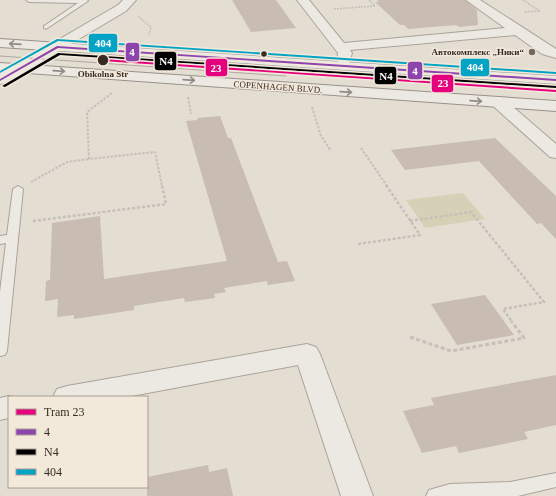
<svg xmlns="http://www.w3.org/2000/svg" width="556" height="496" viewBox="0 0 556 496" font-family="Georgia,serif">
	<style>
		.green { fill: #d5d1b6 }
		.building { fill: #c8bcb3 }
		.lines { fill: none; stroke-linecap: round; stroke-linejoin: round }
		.service-casing { stroke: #aaa39a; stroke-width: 2 }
		.minor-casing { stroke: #aaa39a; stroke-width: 2 }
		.tertiary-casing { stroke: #aaa39a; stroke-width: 2 }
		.secondary-casing { stroke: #99928a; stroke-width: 2 }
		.path-far3 { stroke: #c5c0b9; stroke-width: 1.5; stroke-dasharray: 2 1; stroke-linecap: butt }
		.path-far2 { stroke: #c5c0b9; stroke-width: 2; stroke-dasharray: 2.5 1.5; stroke-linecap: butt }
		.path-far1 { stroke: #c5c0b9; stroke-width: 2.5; stroke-dasharray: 3 2; stroke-linecap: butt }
		.path { stroke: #c5c0b9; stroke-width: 3; stroke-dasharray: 4 2.5; stroke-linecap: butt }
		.service { fill: #ece9e3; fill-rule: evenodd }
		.minor { fill: #ece9e3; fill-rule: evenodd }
		.tertiary { fill: #ece9e3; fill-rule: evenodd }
		.secondary { fill: #ece9e3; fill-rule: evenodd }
		.tram { stroke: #ada8a2; stroke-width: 1 }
		.bus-1-casing { stroke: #f3e9da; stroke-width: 3 }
		.bus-2-casing { stroke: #f3e9da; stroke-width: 3 }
		.bus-3-casing { stroke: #f3e9da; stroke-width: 3 }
		.bus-1 { fill: #8e44ad; fill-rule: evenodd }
		.bus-2 { fill: #000; fill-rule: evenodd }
		.bus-3 { fill: #03a3c5; fill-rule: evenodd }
		.tram-1-casing { stroke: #f3e9da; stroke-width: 3 }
		.tram-1 { fill: #e5007d; fill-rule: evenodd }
		.oneway { stroke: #928a83 }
		.poi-dot { fill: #746960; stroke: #f3e9da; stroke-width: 1.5 }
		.bus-dot { fill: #382b23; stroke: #f3e9da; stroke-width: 1.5 }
		.labels { text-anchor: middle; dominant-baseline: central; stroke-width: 3; stroke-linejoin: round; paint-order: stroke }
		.far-poi-label { font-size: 9px; font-weight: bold; fill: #382b23; stroke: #f3e9da; text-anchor: end }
		.far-stop-label { font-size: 9px; font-weight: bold; fill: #382b23; stroke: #f3e9da }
		.far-street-label { font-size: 9px; fill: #382b23; stroke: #f3e9da }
		.line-badge { stroke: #f3e9da; stroke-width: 1.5 }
		.badge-label { font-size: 11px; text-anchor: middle; font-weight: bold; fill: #fff }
	</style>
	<rect width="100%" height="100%" fill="#e4ddd2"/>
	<polygon class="green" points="463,193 485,219 425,228 406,200"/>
	<g class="building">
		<polygon points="232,0 276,0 296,28 251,32"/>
		<polygon points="377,0 465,0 477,10 478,25 460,27 456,25 408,29 404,25 400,25 375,2 379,2"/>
		<polygon points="220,116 228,138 231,138 278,262 287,261 295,281 268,285 267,281 224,288 226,292 214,294 215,298 185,302 184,298 134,306 134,310 74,319 74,315 57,317 58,299 45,301 46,281 50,280 52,223 100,216 104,279 227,261 186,121 198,120 197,118"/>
		<polygon points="495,138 556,196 556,239 541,223 537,224 479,161 405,170 391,150"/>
		<polygon points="485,295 514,335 457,345 431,304"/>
		<polygon points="556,375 556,425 524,432 528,439 459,453 456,446 422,453 403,411 434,405 431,398"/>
		<polygon points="208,465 209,472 227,468 233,496 147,496 147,477"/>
	</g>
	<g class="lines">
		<defs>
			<g id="service">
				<polygon points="26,0 87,0 88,1 46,29 44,28 44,26 78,3 29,2"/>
				<polygon points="18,186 23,189 7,351 5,355 0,356 0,292 6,243 0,244 0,236 7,235 13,189"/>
				<polygon points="556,473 556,487 518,496 426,496 429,490 450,484 510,482"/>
			</g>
			<g id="minor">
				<polygon points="297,0 309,0 344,43 505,28 466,0 480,0 556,49 556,58 542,54 515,35 350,50 352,53 349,63 344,64 339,63 337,60 338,53"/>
				<polygon points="498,97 504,99 556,144 556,158 550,157 492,105 490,102 492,99"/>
				<polygon points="307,344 316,347 320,354 373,496 341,496 298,365 126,397 53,397 57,389 67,386"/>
				<polygon points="9,396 13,397 9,397 9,418 0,420 0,398"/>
			</g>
			<polygon id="tertiary" points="123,0 136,0 126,11 5,83 0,84 0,74 118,5"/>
			<g id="secondary">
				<polygon points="0,39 556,76 556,84 0,47"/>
				<polygon points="0,63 556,101 556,111 0,71"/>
			</g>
		</defs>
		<use href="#service" class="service-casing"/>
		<use href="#minor" class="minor-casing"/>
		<use href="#tertiary" class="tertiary-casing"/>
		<use href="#secondary" class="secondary-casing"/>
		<g class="path-far3">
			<polyline points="523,0 540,11 524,12"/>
			<polyline points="334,9 375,6 369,0"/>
			<polyline points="138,16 151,27 149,35"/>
		</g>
		<g class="path-far2">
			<polyline points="112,93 87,112 89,159 155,152 162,186"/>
			<polyline points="188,97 191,114"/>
			<polyline points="312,107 321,136 331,151"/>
			<polyline points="361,148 387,186"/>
			<polyline points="31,182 67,162 89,159"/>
		</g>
		<g class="path-far1">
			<polyline points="33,221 166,204 162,185"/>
			<polyline points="410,221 471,212 544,302 503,309 512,322"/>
			<polyline points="358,244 420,235 386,185"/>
		</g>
		<polyline class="path" points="410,337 451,351 524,338 511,321"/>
		<use href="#service" class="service"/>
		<use href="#minor" class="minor"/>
		<use href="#tertiary" class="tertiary"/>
		<use href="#secondary" class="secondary"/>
		<polyline class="tram" points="0,56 286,76"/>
		<defs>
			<polygon id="bus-1" points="57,46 556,79 556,81 58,48 0,81 0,79"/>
			<polygon id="bus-2" points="58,53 556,86 556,88 60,55 5,87 2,86"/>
			<polygon id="bus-3" points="57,39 556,72 556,74 58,41 0,73 0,71"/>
		</defs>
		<use href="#bus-1" class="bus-1-casing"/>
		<use href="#bus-2" class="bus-2-casing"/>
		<use href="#bus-3" class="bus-3-casing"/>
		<use href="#bus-1" class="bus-1"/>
		<use href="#bus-2" class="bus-2"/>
		<use href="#bus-3" class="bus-3"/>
		<defs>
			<polygon id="tram-1" points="102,59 556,90 556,92 103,61 101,60"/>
		</defs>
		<use href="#tram-1" class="tram-1-casing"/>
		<use href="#tram-1" class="tram-1"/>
	</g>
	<defs><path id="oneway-shaft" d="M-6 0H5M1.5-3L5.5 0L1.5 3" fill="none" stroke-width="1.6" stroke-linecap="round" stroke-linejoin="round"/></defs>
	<g class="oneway">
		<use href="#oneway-shaft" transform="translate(15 44) rotate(-176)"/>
		<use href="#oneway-shaft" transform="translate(59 71) rotate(4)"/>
		<use href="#oneway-shaft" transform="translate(189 80) rotate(4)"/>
		<use href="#oneway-shaft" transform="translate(346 92) rotate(4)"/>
		<use href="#oneway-shaft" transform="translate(476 101) rotate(4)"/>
	</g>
	<circle class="poi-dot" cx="532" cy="52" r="4"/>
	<g class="bus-dot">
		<circle cx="264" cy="54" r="3.5"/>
		<circle cx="103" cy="60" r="6"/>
	</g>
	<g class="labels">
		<g class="far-poi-label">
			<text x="524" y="52">Автокомплекс „Ники“</text>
		</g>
		<g class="far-stop-label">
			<text x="103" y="74">Obikolna Str</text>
		</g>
		<g class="far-street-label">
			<text transform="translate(278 87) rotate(4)">COPENHAGEN BLVD.</text>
		</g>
	</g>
	<g class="line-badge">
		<rect x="88" y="33" width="30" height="20" rx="4" fill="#03a3c5"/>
		<rect x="125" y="42" width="15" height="20" rx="4" fill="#8e44ad"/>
		<rect x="154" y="51" width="23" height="20" rx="4" fill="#000"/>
		<rect x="460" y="58" width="30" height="19" rx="4" fill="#03a3c5"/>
		<rect x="205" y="58" width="23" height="19" rx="4" fill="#e5007d"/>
		<rect x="407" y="61" width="16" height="19" rx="4" fill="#8e44ad"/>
		<rect x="374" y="66" width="23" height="19" rx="4" fill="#000"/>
		<rect x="431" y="74" width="23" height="19" rx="4" fill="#e5007d"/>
	</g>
	<g class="badge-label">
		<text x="103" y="47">404</text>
		<text x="132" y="56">4</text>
		<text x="166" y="65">N4</text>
		<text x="475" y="71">404</text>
		<text x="216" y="72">23</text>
		<text x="415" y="75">4</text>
		<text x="386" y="80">N4</text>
		<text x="443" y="87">23</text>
	</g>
	<rect x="8" y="396" width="140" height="92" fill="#f3e9da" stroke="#a89d91"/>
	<rect x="16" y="409" width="20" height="6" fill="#e5007d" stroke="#a89d91"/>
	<text x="44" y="416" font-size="12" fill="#382b23">Tram 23</text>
	<rect x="16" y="429" width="20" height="6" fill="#8e44ad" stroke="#a89d91"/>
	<text x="44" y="436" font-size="12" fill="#382b23">4</text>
	<rect x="16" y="449" width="20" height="6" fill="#000000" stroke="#a89d91"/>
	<text x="44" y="456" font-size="12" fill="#382b23">N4</text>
	<rect x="16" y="469" width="20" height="6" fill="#03a3c5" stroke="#a89d91"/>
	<text x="44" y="476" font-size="12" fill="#382b23">404</text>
</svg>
